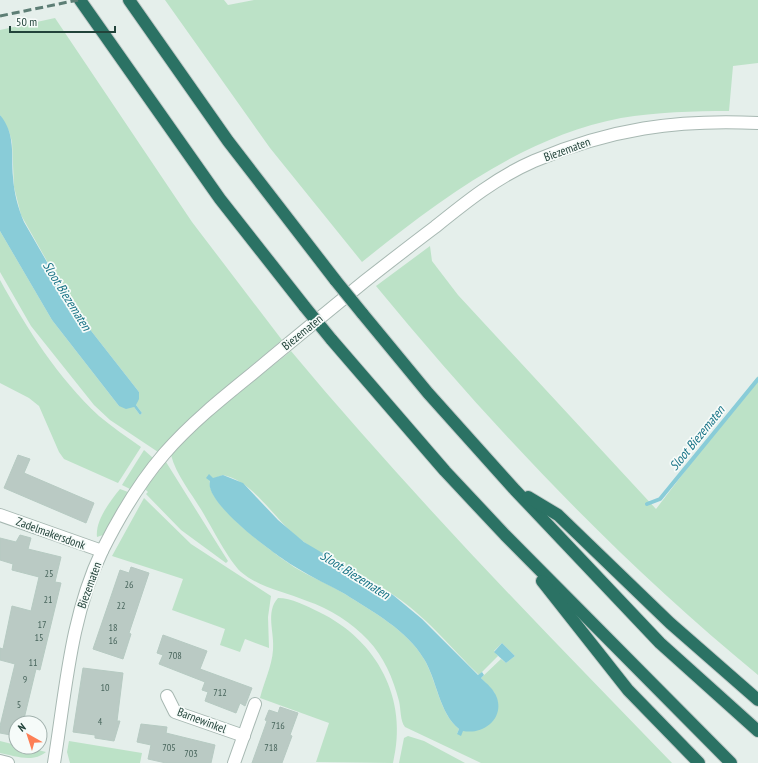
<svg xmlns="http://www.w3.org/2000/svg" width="758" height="763" viewBox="0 0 758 763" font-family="'PT Sans Narrow',sans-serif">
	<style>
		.green { fill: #bce2c7; fill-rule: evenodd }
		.water { fill: #89ccd8 }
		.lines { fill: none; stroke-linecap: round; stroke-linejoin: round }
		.stream { stroke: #89ccd8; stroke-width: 4 }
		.building { fill: #bacac4; stroke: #b6cac2 }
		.street-casing { stroke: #a7b8b2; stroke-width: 14 }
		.highway-casing { stroke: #c1cac8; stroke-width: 14 }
		.street { stroke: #fff; stroke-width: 12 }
		.highway { stroke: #2b7264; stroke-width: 12 }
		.rail { stroke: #5d7e75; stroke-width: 3; stroke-dasharray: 8 4; stroke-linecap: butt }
		.highway-bridge-casing { stroke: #c1cac8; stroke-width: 14; stroke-linecap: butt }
		.highway-bridge { stroke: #2b7264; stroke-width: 12 }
		.labels { text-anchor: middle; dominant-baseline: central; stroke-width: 3.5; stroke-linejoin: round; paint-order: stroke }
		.number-label { font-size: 10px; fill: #48655c }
		.street-label { font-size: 12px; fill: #22433a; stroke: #f6fbf9 }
		.water-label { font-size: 13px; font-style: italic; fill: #167285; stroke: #f6fbf9 }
	</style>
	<rect width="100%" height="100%" fill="#e5efeb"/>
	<g class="green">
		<path d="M165 0H224L228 5 254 0H758V63L733 66 729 111C694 111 656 112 621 118 522 137 439 200 362 262L270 148Z"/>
		<polygon points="55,18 192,222 282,340 201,408 158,452 110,420 94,405 31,326 0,272 0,231 52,320 119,406 134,407 140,415 142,413 136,405 139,392 74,309 21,215 14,187 12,142 9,131 0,115 0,30"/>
		<path d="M430 246 432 261 458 295 656 509 758 376V675C617 559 492 427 376 286Z"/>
		<path d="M0 280C27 329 58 378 99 416 112 427 127 437 141 447L118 483 64 459 59 452 39 406 29 398 0 383Z"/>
		<path d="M291 351C411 495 542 629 672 763H481L405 727C400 721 401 709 399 701 393 678 384 657 368 640 352 623 329 608 307 601 285 592 260 588 241 572 229 561 211 526 202 511 192 494 176 475 171 455L209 417ZM223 475C253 481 273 517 296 536 326 560 361 574 392 594 424 614 452 649 479 675L498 656 494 651 502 643 515 656 506 663 501 659 481 678 494 692 498 703 457 734 459 729C439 713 437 681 424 659 407 630 373 612 345 594 329 584 310 577 294 567 276 555 204 503 210 480Z"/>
		<polygon points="144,450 153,458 130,489 122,485"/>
		<polygon points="166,462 228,561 226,563 181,530 146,494 148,492 145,489"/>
		<path d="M120 489 128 492 103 535 97 537C95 521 110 501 120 489Z"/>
		<polygon points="144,498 191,544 271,596 268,617 269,648 245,639 240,652 220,645 225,629 172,610 183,579 112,556"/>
		<path d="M278 598C291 598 307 606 319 612 377 640 409 699 393 763L316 762 329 723 260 698C264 682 272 666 273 650 275 633 265 612 278 598Z"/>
		<polygon points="408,736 424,741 465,763 399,763 404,738"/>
		<path d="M0 741 16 745V747H26L46 752C33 763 15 756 0 753Z"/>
		<polygon points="69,741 142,753 140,763 70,763 67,752"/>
	</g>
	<g class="water">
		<path d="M0 115C16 134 11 155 13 177 14 193 18 208 24 222L74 309 139 392V399L136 405 142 413 140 415 134 407 126 409 119 406 52 320 0 231Z"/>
		<path d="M209 474 213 478 223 475 243 483 278 520 304 542 393 595 422 619 478 675 482 672 484 675 481 678C487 684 494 689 497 698 504 719 483 735 463 731L461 736 457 734 459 729C439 713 437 680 424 659 407 630 373 612 345 594 329 585 313 578 297 568 279 558 203 503 210 481L206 478Z"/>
		<polygon points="502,643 515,656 506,663 494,652"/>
	</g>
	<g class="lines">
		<polyline class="stream" points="647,504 660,499 758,379"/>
	</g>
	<g class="building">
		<polygon points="18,455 30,459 24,473 94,503 86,523 4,488"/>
		<polygon points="20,535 31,538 28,549 61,557 55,582 61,583 40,670 36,669 23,723 16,723 16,736 0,733 0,726 15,664 0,660 0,648 3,649 12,606 31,611 39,577 12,570 13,564 0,560 0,538 16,542"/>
		<polygon points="131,567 149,573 129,633 131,634 123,659 93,649 120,570 129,573"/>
		<polygon points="163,635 207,651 200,669 252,688 245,706 240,703 236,713 205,701 208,692 202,690 205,682 159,664 163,655 157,653"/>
		<polygon points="83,668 123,673 117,721 120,721 114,741 95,738 95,735 73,732"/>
		<polygon points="280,707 298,713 290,735 292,736 282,763 252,763 267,721 265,720 269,710 278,713"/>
		<polygon points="141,724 167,727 166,733 215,745 211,763 166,763 148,759 151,745 137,742"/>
	</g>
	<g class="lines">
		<defs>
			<g id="street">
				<polyline points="0,515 102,551"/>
				<polyline points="167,696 175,712 244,736"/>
				<polyline points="0,761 8,763"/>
				<path d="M54 763C66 690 70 618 102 551 119 517 139 483 164 454 190 424 221 399 252 374 289 343 327 312 365 281 388 263 411 245 435 227 466 202 497 177 534 161 609 129 677 119 758 123"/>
				<polyline points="234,763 255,704"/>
			</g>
			<g id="highway">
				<polyline points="80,0 220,199 305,307"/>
				<polyline points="129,0 228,141 336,281"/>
				<polyline points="362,313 428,393 515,490 660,643 758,731"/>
				<polyline points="331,339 445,471 505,535 731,763"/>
				<polyline points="528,497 558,515 670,623 758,700"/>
				<polyline points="542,581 628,690 699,763"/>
			</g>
		</defs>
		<use href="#street" class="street-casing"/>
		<use href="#highway" class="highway-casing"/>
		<use href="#street" class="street"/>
		<use href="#highway" class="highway"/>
		<polyline class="rail" points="0,16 78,0"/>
		<defs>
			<g id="highway-bridge">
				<polyline points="336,281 362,313"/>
				<polyline points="305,307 331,339"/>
			</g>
		</defs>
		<use href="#highway-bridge" class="highway-bridge-casing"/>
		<use href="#highway-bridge" class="highway-bridge"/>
	</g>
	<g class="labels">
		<g class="number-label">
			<text x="49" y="573">25</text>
			<text x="129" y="584">26</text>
			<text x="48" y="599">21</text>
			<text x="121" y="605">22</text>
			<text x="42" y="624">17</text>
			<text x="113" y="627">18</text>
			<text x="39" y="637">15</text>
			<text x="113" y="640">16</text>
			<text x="175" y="655">708</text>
			<text x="33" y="662">11</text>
			<text x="25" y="679">9</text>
			<text x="105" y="687">10</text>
			<text x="220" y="692">712</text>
			<text x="19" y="704">5</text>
			<text x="100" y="721">4</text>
			<text x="278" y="725">716</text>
			<text x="169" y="747">705</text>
			<text x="271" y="747">718</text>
			<text x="191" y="753">703</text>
		</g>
		<g class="street-label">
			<text transform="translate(567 149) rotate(-20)">Biezematen</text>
			<text transform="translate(302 332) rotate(-39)">Biezematen</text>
			<text transform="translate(51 533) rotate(20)">Zadelmakersdonk</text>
			<text transform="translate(89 585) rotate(-70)">Biezematen</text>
			<text transform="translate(202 720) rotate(21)">Barnewinkel</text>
		</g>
		<g class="water-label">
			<text transform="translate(67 296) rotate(58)">Sloot Biezematen</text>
			<text transform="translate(697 438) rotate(-51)">Sloot Biezematen</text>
			<text transform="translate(355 575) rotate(32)">Sloot Biezematen</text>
		</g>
	</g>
	<g transform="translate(28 735) rotate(321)"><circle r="19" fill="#f6fbf9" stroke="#a1b1ad"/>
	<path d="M0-3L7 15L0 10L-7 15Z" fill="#fd7f55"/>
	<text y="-6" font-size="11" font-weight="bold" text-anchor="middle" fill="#22433a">N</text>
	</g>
	<path d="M10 26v6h105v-6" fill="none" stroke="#22433a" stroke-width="2"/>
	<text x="16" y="26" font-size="12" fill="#22433a" stroke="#f6fbf9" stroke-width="3" paint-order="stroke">50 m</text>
</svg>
